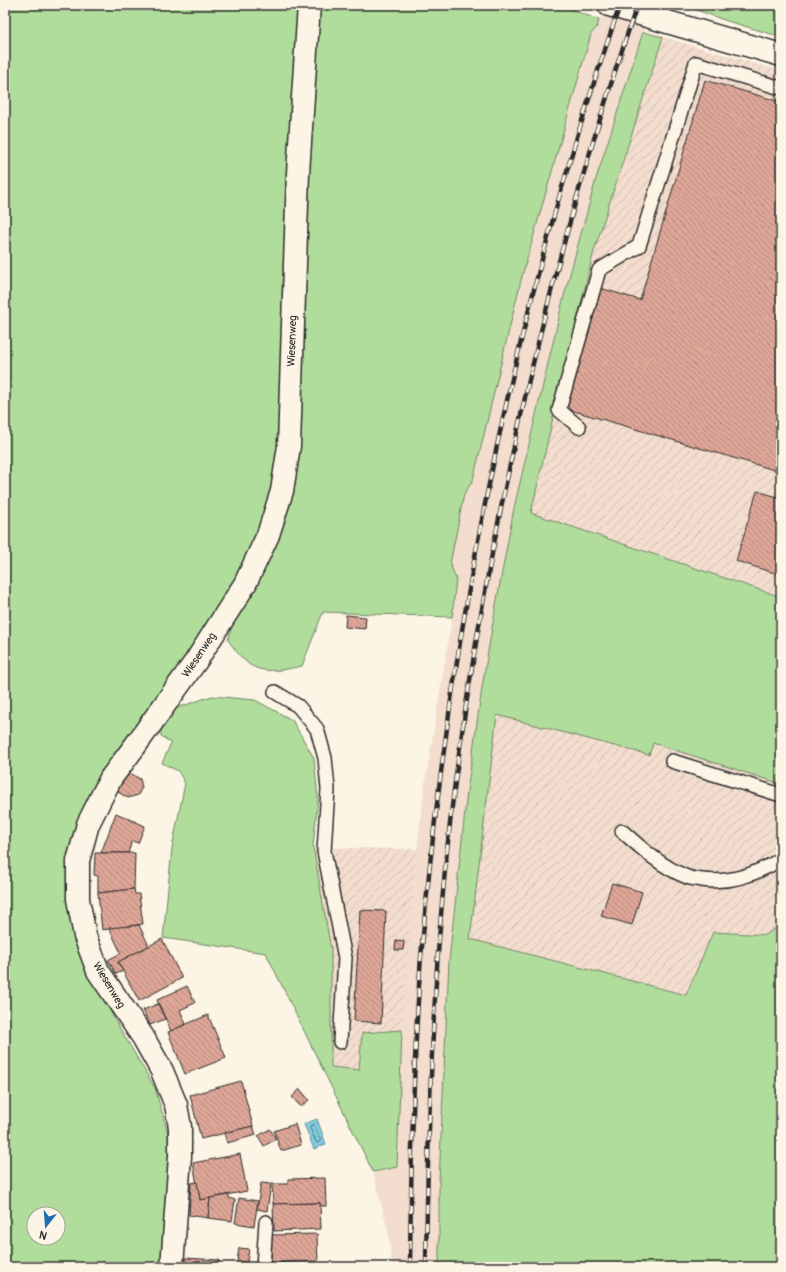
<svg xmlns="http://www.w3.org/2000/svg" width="786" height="1272" viewBox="0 0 786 1272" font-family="Pangolin,sans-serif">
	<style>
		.built { fill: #f3ddce }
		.industrial { fill: url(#industrial-furrows) }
		.green { fill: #b1dd9c; stroke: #6e8464; fill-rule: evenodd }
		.water { fill: url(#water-ripples); stroke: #5f8d98 }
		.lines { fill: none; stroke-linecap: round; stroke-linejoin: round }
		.shore { stroke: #4d6c73; stroke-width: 1 }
		.building { fill: url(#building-back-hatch); stroke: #2b2b2b }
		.service-casing { stroke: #2b2b2b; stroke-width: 16 }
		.minor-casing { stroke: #2b2b2b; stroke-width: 25 }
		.service { stroke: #fcf5e5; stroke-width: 13 }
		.minor { stroke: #fcf5e5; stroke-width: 22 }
		.rail-casing { stroke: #2b2b2b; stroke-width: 4.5 }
		.rail { stroke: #fcf5e5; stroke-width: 3; stroke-dasharray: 9; stroke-linecap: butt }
		.labels { text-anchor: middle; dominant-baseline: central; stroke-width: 3; stroke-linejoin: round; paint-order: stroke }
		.street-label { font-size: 11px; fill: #2b2b2b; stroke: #fcf5e5 }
	</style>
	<defs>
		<pattern id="industrial-furrows" width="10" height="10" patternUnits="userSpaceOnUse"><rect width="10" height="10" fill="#f3ddce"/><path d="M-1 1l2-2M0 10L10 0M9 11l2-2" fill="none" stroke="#d0beb1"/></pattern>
		<pattern id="water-ripples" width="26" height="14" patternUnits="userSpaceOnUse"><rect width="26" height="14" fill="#81cee0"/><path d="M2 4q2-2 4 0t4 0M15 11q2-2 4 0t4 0" fill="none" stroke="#70b1c0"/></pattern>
		<pattern id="building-back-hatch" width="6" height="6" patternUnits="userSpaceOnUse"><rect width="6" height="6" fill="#dea697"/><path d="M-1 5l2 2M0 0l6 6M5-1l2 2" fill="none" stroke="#b4877b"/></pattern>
	</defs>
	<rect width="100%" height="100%" fill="#fcf5e5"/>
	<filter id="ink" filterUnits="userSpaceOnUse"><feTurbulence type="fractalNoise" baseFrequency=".025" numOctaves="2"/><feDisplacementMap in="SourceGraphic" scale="8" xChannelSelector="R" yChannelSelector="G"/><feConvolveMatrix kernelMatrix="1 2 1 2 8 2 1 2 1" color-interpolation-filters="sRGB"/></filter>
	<g filter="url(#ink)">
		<polygon class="built" points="604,5 653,5 596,179 533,425 514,508 496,605 467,792 449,961 439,1181 439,1267 392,1267 388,1231 373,1172 397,1167 402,1030 407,959 417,849 424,790 452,617 456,579 450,564 464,494 473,480 521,280 591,34 597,27"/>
		<g class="industrial">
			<polygon points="663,37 781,71 781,597 531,513 558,396 594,251"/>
			<polygon points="497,715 648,755 653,743 781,784 781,924 766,935 713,932 686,995 470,940"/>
			<polygon points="313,846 345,848 417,849 402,1030 362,1033 359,1070 331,1067 331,950"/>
		</g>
		<g class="green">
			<path d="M5 5H299L278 467 259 540 192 649 128 738 92 791 72 845 83 959 115 1020 155 1088 170 1140 168 1221 163 1267H5ZM34 1214H58V1238H34Z"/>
			<path d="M312 5H560L599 20 597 27 591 34 521 280 473 480 464 494 450 564 456 579 452 617 323 612 302 666C282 670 260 676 244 660 238 654 233 647 228 640L235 614 278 530Z"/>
			<polygon points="683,5 781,5 781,37 724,20"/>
			<polygon points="643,32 663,37 594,251 558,396 531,513 781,597 781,784 653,743 649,755 497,715 470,939 686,995 713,932 766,935 781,924 781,1267 439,1267 439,1181 449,961 467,792 483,681 496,605 514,508 563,300 596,179"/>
			<polygon points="212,696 255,700 292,720 314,758 318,799 313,846 331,950 331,1067 359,1070 362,1033 402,1030 397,1167 373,1172 266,953 163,938 172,848 185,783 178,771 162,763 171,743 161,736 161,727 168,711"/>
		</g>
		<polygon class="water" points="317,1119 326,1144 314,1149 304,1124"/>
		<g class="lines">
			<polygon class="shore" points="314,1125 321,1140 318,1143 316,1142 310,1128 311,1126"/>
		</g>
		<g class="building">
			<polygon points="705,80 781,102 781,333 778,342 781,343 781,472 564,408 600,288 640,300"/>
			<polygon points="757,491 781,498 781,575 736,561"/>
			<polygon points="346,615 366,617 365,629 345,627"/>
			<polygon points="130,773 140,779 142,787 138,795 128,798 118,792 118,782 123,774"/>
			<polygon points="116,813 145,826 138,843 132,841 128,853 101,853"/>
			<polygon points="95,853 135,853 134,889 98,893 98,876 94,875"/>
			<polygon points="612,883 642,892 632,925 601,916"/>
			<polygon points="134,889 135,894 139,894 143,924 102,930 98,893"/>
			<polygon points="360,910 386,911 381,1023 354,1021"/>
			<polygon points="139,925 149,946 118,962 123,971 116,974 108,960 121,953 109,928"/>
			<polygon points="162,939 182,978 139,1001 118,962"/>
			<polygon points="396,940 404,941 403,950 395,950"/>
			<polygon points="187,986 195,1003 180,1010 186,1024 171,1031 157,1000"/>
			<polygon points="158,1004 165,1019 150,1025 143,1010"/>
			<polygon points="208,1015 226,1058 185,1074 168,1032"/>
			<polygon points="241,1081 253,1126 201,1139 190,1095"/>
			<polygon points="300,1089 309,1100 301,1107 292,1097"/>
			<polygon points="295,1124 301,1145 281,1151 274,1131"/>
			<polygon points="253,1126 256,1135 227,1143 224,1133"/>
			<polygon points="270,1129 276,1139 264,1146 258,1136"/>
			<polygon points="240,1154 247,1191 200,1200 193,1163"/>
			<polygon points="325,1178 326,1206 320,1206 320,1203 273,1204 272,1184 288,1184 288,1179"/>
			<polygon points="197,1182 200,1200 210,1198 208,1218 189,1215 191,1183"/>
			<polygon points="261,1183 271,1184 267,1211 257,1209"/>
			<polygon points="229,1195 229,1198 235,1200 232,1221 208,1218 210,1198"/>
			<polygon points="239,1198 258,1201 254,1226 235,1223"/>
			<polygon points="320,1203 321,1229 274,1231 273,1204"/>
			<polygon points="317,1234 318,1261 271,1263 271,1235"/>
			<polygon points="239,1248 249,1249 247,1262 237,1261"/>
			<polygon points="185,1258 219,1260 218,1267 185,1267"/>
		</g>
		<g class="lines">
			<defs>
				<g id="service">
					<polyline points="579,427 559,410 599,270 639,246 696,63 781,88"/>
					<polyline points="275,692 298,706 317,729 325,758 328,789 324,851 345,958 340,1042"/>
					<polyline points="672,761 781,795"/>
					<path d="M622 831C642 849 662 867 687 877 692 879 698 879 702 880 731 884 757 874 781 859"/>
					<polyline points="263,1267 266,1222"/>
				</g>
				<g id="minor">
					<polyline points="609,5 781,55"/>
					<polyline points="172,1267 180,1156 180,1127 176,1105 162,1071 143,1037 98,971 85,936 78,899 78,861 88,824 111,778 135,746 196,661 245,584 268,535 282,491 289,446 298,173 309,5"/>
				</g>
			</defs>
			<use href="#service" class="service-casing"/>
			<use href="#minor" class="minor-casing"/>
			<use href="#service" class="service"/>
			<use href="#minor" class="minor"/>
			<defs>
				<g id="rail">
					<path d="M410 1267C411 1164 413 1060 421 957 449 633 513 313 620 5"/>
					<path d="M426 1267C428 1108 434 948 454 790 489 523 550 260 637 5"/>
				</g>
			</defs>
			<use href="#rail" class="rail-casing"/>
			<use href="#rail" class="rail"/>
		</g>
	</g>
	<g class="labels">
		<g class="street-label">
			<text transform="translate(292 341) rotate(-88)">Wiesenweg</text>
			<text transform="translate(199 655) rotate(-56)">Wiesenweg</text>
			<text transform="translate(109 985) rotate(59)">Wiesenweg</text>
		</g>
	</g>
	<rect width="786" height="1272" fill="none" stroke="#fcf5e5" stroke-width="20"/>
	<rect x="10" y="10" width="766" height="1252" fill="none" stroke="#2b2b2b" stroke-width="1.5" filter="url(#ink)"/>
	<g transform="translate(46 1226) rotate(197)"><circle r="19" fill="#fcf5e5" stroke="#a8a49b"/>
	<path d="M0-3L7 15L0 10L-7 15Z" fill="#1f6fb2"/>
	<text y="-6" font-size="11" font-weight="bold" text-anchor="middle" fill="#2b2b2b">N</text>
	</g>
</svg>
